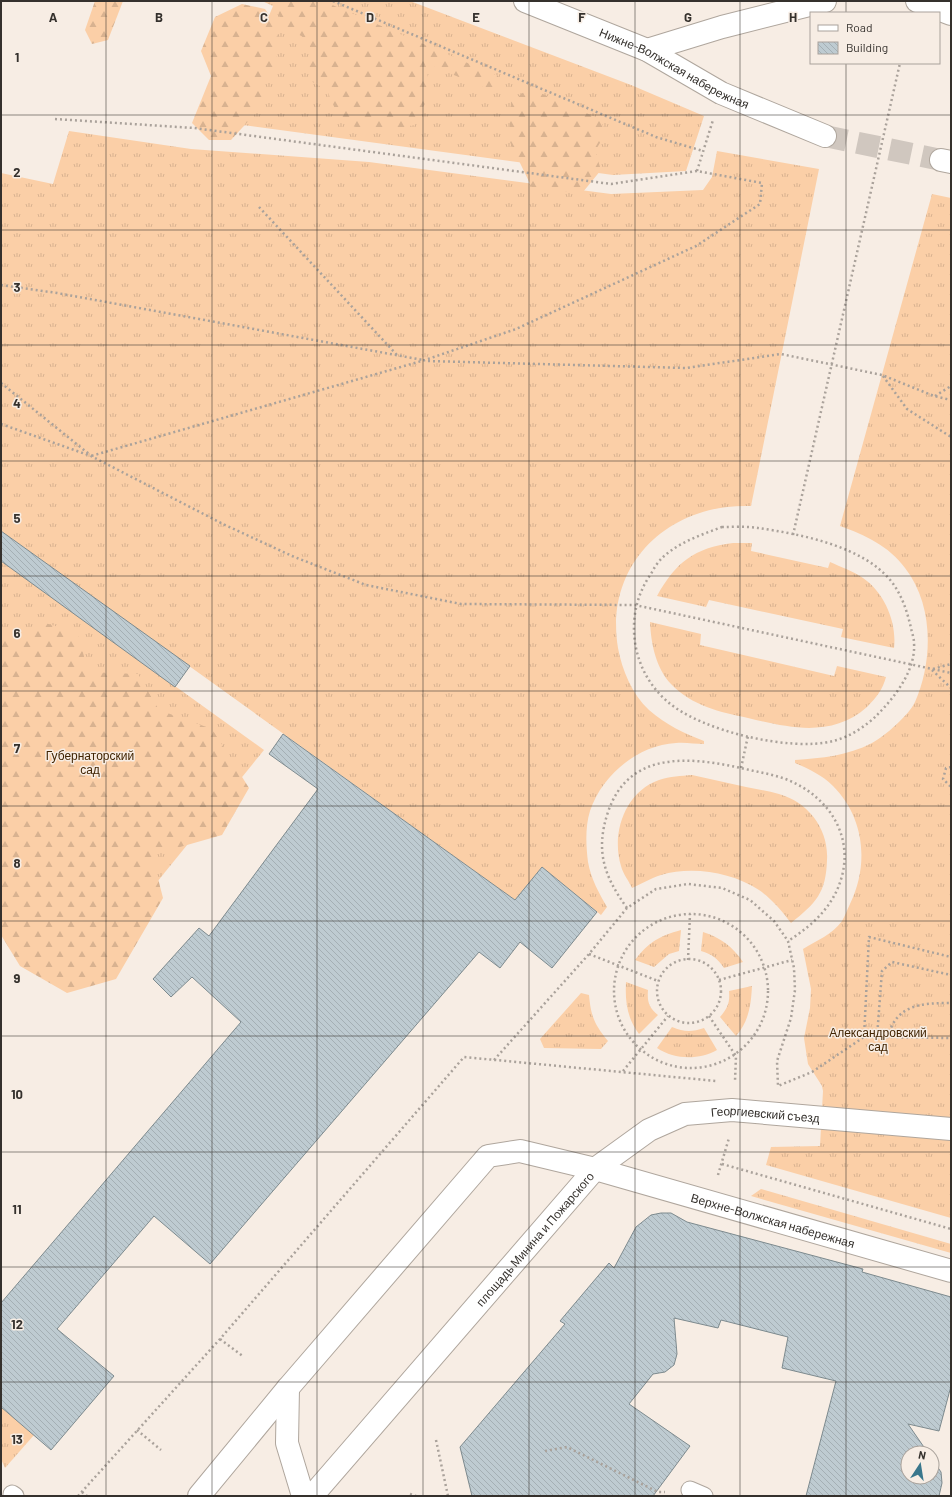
<svg xmlns="http://www.w3.org/2000/svg" width="952" height="1497" viewBox="0 0 952 1497" font-family="Barlow,sans-serif">
	<style>
		.grass { fill: url(#grass-tufts) }
		.forest { fill: url(#forest-firs) }
		.building { fill: url(#building-back-hatch); stroke: #7d8a8e }
		.lines { fill: none; stroke-linecap: round; stroke-linejoin: round }
		.secondary-tunnel { stroke: #d0c7bf; stroke-width: 22; stroke-dasharray: 22 11; stroke-linecap: butt }
		.lane-casing { stroke: #afa69d; stroke-width: 19 }
		.street-casing { stroke: #afa69d; stroke-width: 24 }
		.secondary-casing { stroke: #afa69d; stroke-width: 24 }
		.path { stroke: #aaa29b; stroke-width: 2.5; stroke-dasharray: 2 3; stroke-linecap: butt }
		.lane { stroke: #fff; stroke-width: 17 }
		.street { stroke: #fff; stroke-width: 22 }
		.secondary { stroke: #fff; stroke-width: 22 }
		.grid { fill: none; stroke: #35312d; stroke-width: 1; stroke-opacity: 0.55 }
		.labels { text-anchor: middle; dominant-baseline: central; stroke-width: 3; stroke-linejoin: round; paint-order: stroke }
		.street-label { font-size: 12px; fill: #35312d; stroke: #f7ede4 }
		.park-label { font-size: 12px; fill: #412402; stroke: #f7ede4 }
		.grid-label { font-size: 13px; text-anchor: middle; font-weight: bold; fill: #35312d; stroke: #f7ede4; stroke-width: 3; stroke-linejoin: round; paint-order: stroke }
	</style>
	<defs>
		<pattern id="grass-tufts" width="24" height="20" patternUnits="userSpaceOnUse"><rect width="24" height="20" fill="#fbcfa7"/><path d="M3 7l-1-3M5 7V3M7 7l1-3M15 17l-1-3M17 17v-4M19 17l1-3" fill="none" stroke="#d8b290"/></pattern>
		<pattern id="forest-firs" width="22" height="20" patternUnits="userSpaceOnUse"><rect width="22" height="20" fill="#fbcfa7"/><path d="M5 1l3.5 6h-7zM16 11l3.5 6h-7z" fill="#d8b290"/></pattern>
		<pattern id="building-back-hatch" width="6" height="6" patternUnits="userSpaceOnUse"><rect width="6" height="6" fill="#becbd1"/><path d="M-1 5l2 2M0 0l6 6M5-1l2 2" fill="none" stroke="#a4afb4"/></pattern>
	</defs>
	<rect width="100%" height="100%" fill="#f7ede4"/>
	<g class="grass">
		<polygon points="262,1 410,1 631,85 704,116 686,171 613,175 198,119 256,47 273,6"/>
		<path d="M69 131 191 149 369 162 611 194 703 190 712 177 717 151 819 169 751 506C669 503 604 564 618 648 622 670 632 694 649 710 666 725 684 733 704 741V744C695 744 685 742 676 743 638 745 602 775 590 811 585 827 586 846 588 862 591 879 599 893 607 907L601 915 542 867 515 900 1 531V173L53 184Z"/>
		<path d="M932 194 951 198V1218L766 1165 771 1147 820 1146 823 1091 822 1086 808 1064 804 1038 810 1008 811 989 803 949C816 941 833 934 842 921 845 916 847 910 850 904 869 865 865 818 833 786 822 775 809 769 795 763V760C822 758 847 756 872 743 885 736 909 715 915 702 933 661 934 605 905 568 889 546 865 535 840 526Z"/>
		<path d="M733 543H752L751 551 828 568 830 562C841 567 853 571 863 578 885 593 897 623 894 648L841 637 843 629 709 600 706 607 657 596C676 562 694 548 733 543Z"/>
		<polygon points="1,561 264,750 153,887 1,891"/>
		<path d="M650 622 701 634 700 645 834 676 837 666 886 677C883 689 876 698 867 707 832 738 789 728 748 718 720 712 692 706 671 684 656 668 651 644 650 622Z"/>
		<path d="M692 775C710 779 728 783 746 787 757 789 768 791 779 794 808 802 829 829 827 860 826 893 816 903 791 923 782 911 772 899 759 890 731 872 692 866 661 875 651 878 641 884 632 888 629 881 623 874 621 866 611 833 625 792 659 780 670 776 681 776 692 775Z"/>
		<path d="M681 930 679 951 669 954 654 967 635 960C649 942 659 936 681 930Z"/>
		<path d="M703 932C721 938 732 946 743 962L724 968C718 959 712 954 701 951Z"/>
		<path d="M626 982 648 990C647 1002 649 1008 658 1015L639 1034C627 1018 625 1002 626 982Z"/>
		<path d="M752 986C751 1005 749 1021 736 1036L720 1017C728 1008 730 1002 729 991Z"/>
		<path d="M581 993 589 995C591 1016 594 1024 608 1041L601 1049 544 1048 540 1039Z"/>
		<path d="M672 1027C684 1032 692 1032 704 1028L717 1050C699 1060 675 1060 657 1048Z"/>
		<polygon points="761,1189 951,1244 951,1253 751,1196"/>
		<polygon points="1,1407 34,1435 5,1468 1,1459"/>
	</g>
	<g class="forest">
		<polygon points="95,1 123,1 108,40 92,44 85,30"/>
		<polygon points="266,1 323,1 498,76 501,86 490,90 425,63 431,92 414,125 378,133 341,123 327,90 309,80 310,41 282,25 276,5"/>
		<polygon points="242,4 265,9 278,28 276,73 259,85 264,104 231,140 209,140 192,123 211,76 201,51 215,17"/>
		<polygon points="529,88 600,119 606,133 595,151 601,170 583,192 533,190 509,140 511,102"/>
		<polygon points="42,622 78,633 88,672 138,674 159,710 212,729 249,788 222,835 152,855 163,898 116,979 67,993 20,966 1,935 1,641"/>
	</g>
	<g class="building">
		<polygon points="1,531 190,666 175,687 1,561"/>
		<polygon points="283,734 515,900 542,867 597,912 552,968 520,942 500,968 479,952 210,1264 154,1216 57,1329 114,1376 51,1450 1,1407 1,1303 241,1022 192,977 171,997 153,979 199,928 209,936 318,789 269,754"/>
		<polygon points="661,1213 671,1213 687,1222 863,1269 862,1272 951,1297 951,1386 939,1431 908,1424 928,1453 908,1453 908,1477 932,1477 932,1459 941,1472 942,1483 939,1496 806,1496 836,1381 782,1368 788,1337 721,1320 718,1328 674,1318 677,1354 674,1365 665,1372 653,1374 629,1404 690,1446 653,1496 472,1496 460,1447 565,1324 560,1321 609,1263 614,1268 636,1227 651,1215"/>
	</g>
	<g class="lines">
		<polyline class="secondary-tunnel" points="825,136 941,160"/>
		<defs>
			<g id="lane">
				<polyline points="690,1490 704,1496"/>
				<polyline points="12,1494 15,1496"/>
			</g>
			<g id="street">
				<polyline points="288,1388 287,1443 303,1496"/>
				<path id="s1" d="M199 1496 288 1388 488 1156 520 1151 595 1169 951 1271"/>
				<path id="s2" d="M312 1496 595 1169 649 1130 685 1114 732 1110 951 1129"/>
			</g>
			<g id="secondary">
				<path id="s3" d="M525 1 647 50 721 93 825 136"/>
				<polyline points="917,1 951,14"/>
				<polyline points="647,50 722,27 825,1"/>
				<polyline points="941,160 951,162"/>
			</g>
		</defs>
		<use href="#lane" class="lane-casing"/>
		<use href="#street" class="street-casing"/>
		<use href="#secondary" class="secondary-casing"/>
		<g class="path">
			<polyline points="333,1 656,137 703,151"/>
			<polyline points="55,119 194,128 611,184 697,171 762,183 760,204 696,246 516,329 425,360 91,456"/>
			<polyline points="697,171 713,120"/>
			<polyline points="259,207 397,355"/>
			<polyline points="1,285 57,293 423,360"/>
			<polyline points="428,361 686,368 781,354 882,375 934,396 951,400"/>
			<polyline points="883,376 907,409 951,437"/>
			<polyline points="1,383 89,454"/>
			<polyline points="935,396 951,386"/>
			<polyline points="1,424 91,456 223,524 292,556 366,585 461,604 635,605 951,673"/>
			<path d="M722 527C733 527 746 526 758 528 800 534 863 546 891 581 902 595 907 611 911 628 912 633 914 638 914 643 916 670 895 697 877 715 866 726 850 737 833 741 791 752 701 731 668 702 630 670 623 613 651 574 654 568 658 562 662 558 679 542 701 535 722 527Z"/>
			<polyline points="793,535 900,63"/>
			<polyline points="933,669 951,664"/>
			<polyline points="932,670 951,688"/>
			<polyline points="951,767 946,768 943,779 951,787"/>
			<polyline points="741,768 748,736"/>
			<path d="M627 908C604 876 595 851 608 812 629 750 690 757 741 768 757 772 773 774 788 780 827 796 853 833 842 876 834 906 813 925 788 941"/>
			<circle cx="691" cy="991" r="77"/>
			<polyline points="589,954 658,981"/>
			<circle cx="689" cy="991" r="32"/>
			<polyline points="688,960 690,914"/>
			<polyline points="719,980 792,960"/>
			<polyline points="709,1016 736,1056 735,1081"/>
			<polyline points="864,1037 869,937 951,957"/>
			<polyline points="877,1037 882,971 892,962 951,975"/>
			<path d="M888 1037C896 1004 922 1003 951 1003"/>
			<polyline points="494,1060 589,954 627,908 656,889 688,884 722,888 750,900 774,921 788,941 794,968 795,990 791,1018 777,1061 778,1086 812,1072 864,1037 951,1038"/>
			<polyline points="623,1071 668,1016"/>
			<polyline points="722,1164 951,1229"/>
			<polyline points="718,1175 729,1138"/>
			<polyline points="220,1339 244,1357"/>
			<polyline points="137,1430 161,1450"/>
			<polyline points="436,1440 448,1496"/>
			<polyline points="545,1451 567,1447 658,1492 665,1492"/>
			<polyline points="82,1492 87,1496"/>
			<polyline points="410,1494 416,1496"/>
			<polyline points="78,1496 220,1339 464,1057 716,1081"/>
		</g>
		<use href="#lane" class="lane"/>
		<use href="#street" class="street"/>
		<use href="#secondary" class="secondary"/>
	</g>
	<path class="grid" d="M106 1V1496M212 1V1496M317 1V1496M423 1V1496M529 1V1496M635 1V1496M740 1V1496M846 1V13M846 63V1496M1 115H951M1 230H951M1 345H951M1 461H951M1 576H951M1 691H951M1 806H951M1 921H951M1 1036H951M1 1152H951M1 1267H951M1 1382H951"/>
	<g class="labels">
		<g class="street-label">
			<text stroke="none"><textPath href="#s3" startOffset="164">Нижне-Волжская набережная</textPath></text>
			<text stroke="none"><textPath href="#s2" startOffset="619">Георгиевский съезд</textPath></text>
			<text stroke="none"><textPath href="#s1" startOffset="741">Верхне-Волжская набережная</textPath></text>
			<text stroke="none"><textPath href="#s2" startOffset="340">площадь Минина и Пожарского</textPath></text>
		</g>
		<g class="park-label">
			<text x="90" y="755">Губернаторский<tspan x="90" dy="14">сад</tspan></text>
			<text x="878" y="1032">Александровский<tspan x="878" dy="14">сад</tspan></text>
		</g>
	</g>
	<g class="grid-label">
		<text x="53" y="22">A</text>
		<text x="159" y="22">B</text>
		<text x="264" y="22">C</text>
		<text x="370" y="22">D</text>
		<text x="476" y="22">E</text>
		<text x="582" y="22">F</text>
		<text x="688" y="22">G</text>
		<text x="793" y="22">H</text>
		<text x="17" y="62">1</text>
		<text x="17" y="177">2</text>
		<text x="17" y="292">3</text>
		<text x="17" y="408">4</text>
		<text x="17" y="523">5</text>
		<text x="17" y="638">6</text>
		<text x="17" y="753">7</text>
		<text x="17" y="868">8</text>
		<text x="17" y="983">9</text>
		<text x="17" y="1099">10</text>
		<text x="17" y="1214">11</text>
		<text x="17" y="1329">12</text>
		<text x="17" y="1444">13</text>
	</g>
	<rect width="952" height="1497" fill="none" stroke="#35312d" stroke-width="4"/>
	<rect x="810" y="12" width="130" height="52" fill="#f7ede4" stroke="#a9a29b"/>
	<rect x="818" y="25" width="20" height="6" fill="#ffffff" stroke="#a9a29b"/>
	<text x="846" y="32" font-size="12" fill="#35312d">Road</text>
	<rect x="818" y="42" width="20" height="12" fill="url(#building-back-hatch)" stroke="#a9a29b"/>
	<text x="846" y="52" font-size="12" fill="#35312d">Building</text>
	<g transform="translate(920 1465) rotate(12)"><circle r="19" fill="#f7ede4" stroke="#a9a29b"/>
	<path d="M0-3L7 15L0 10L-7 15Z" fill="#39778c"/>
	<text y="-6" font-size="11" font-weight="bold" text-anchor="middle" fill="#35312d">N</text>
	</g>
</svg>
